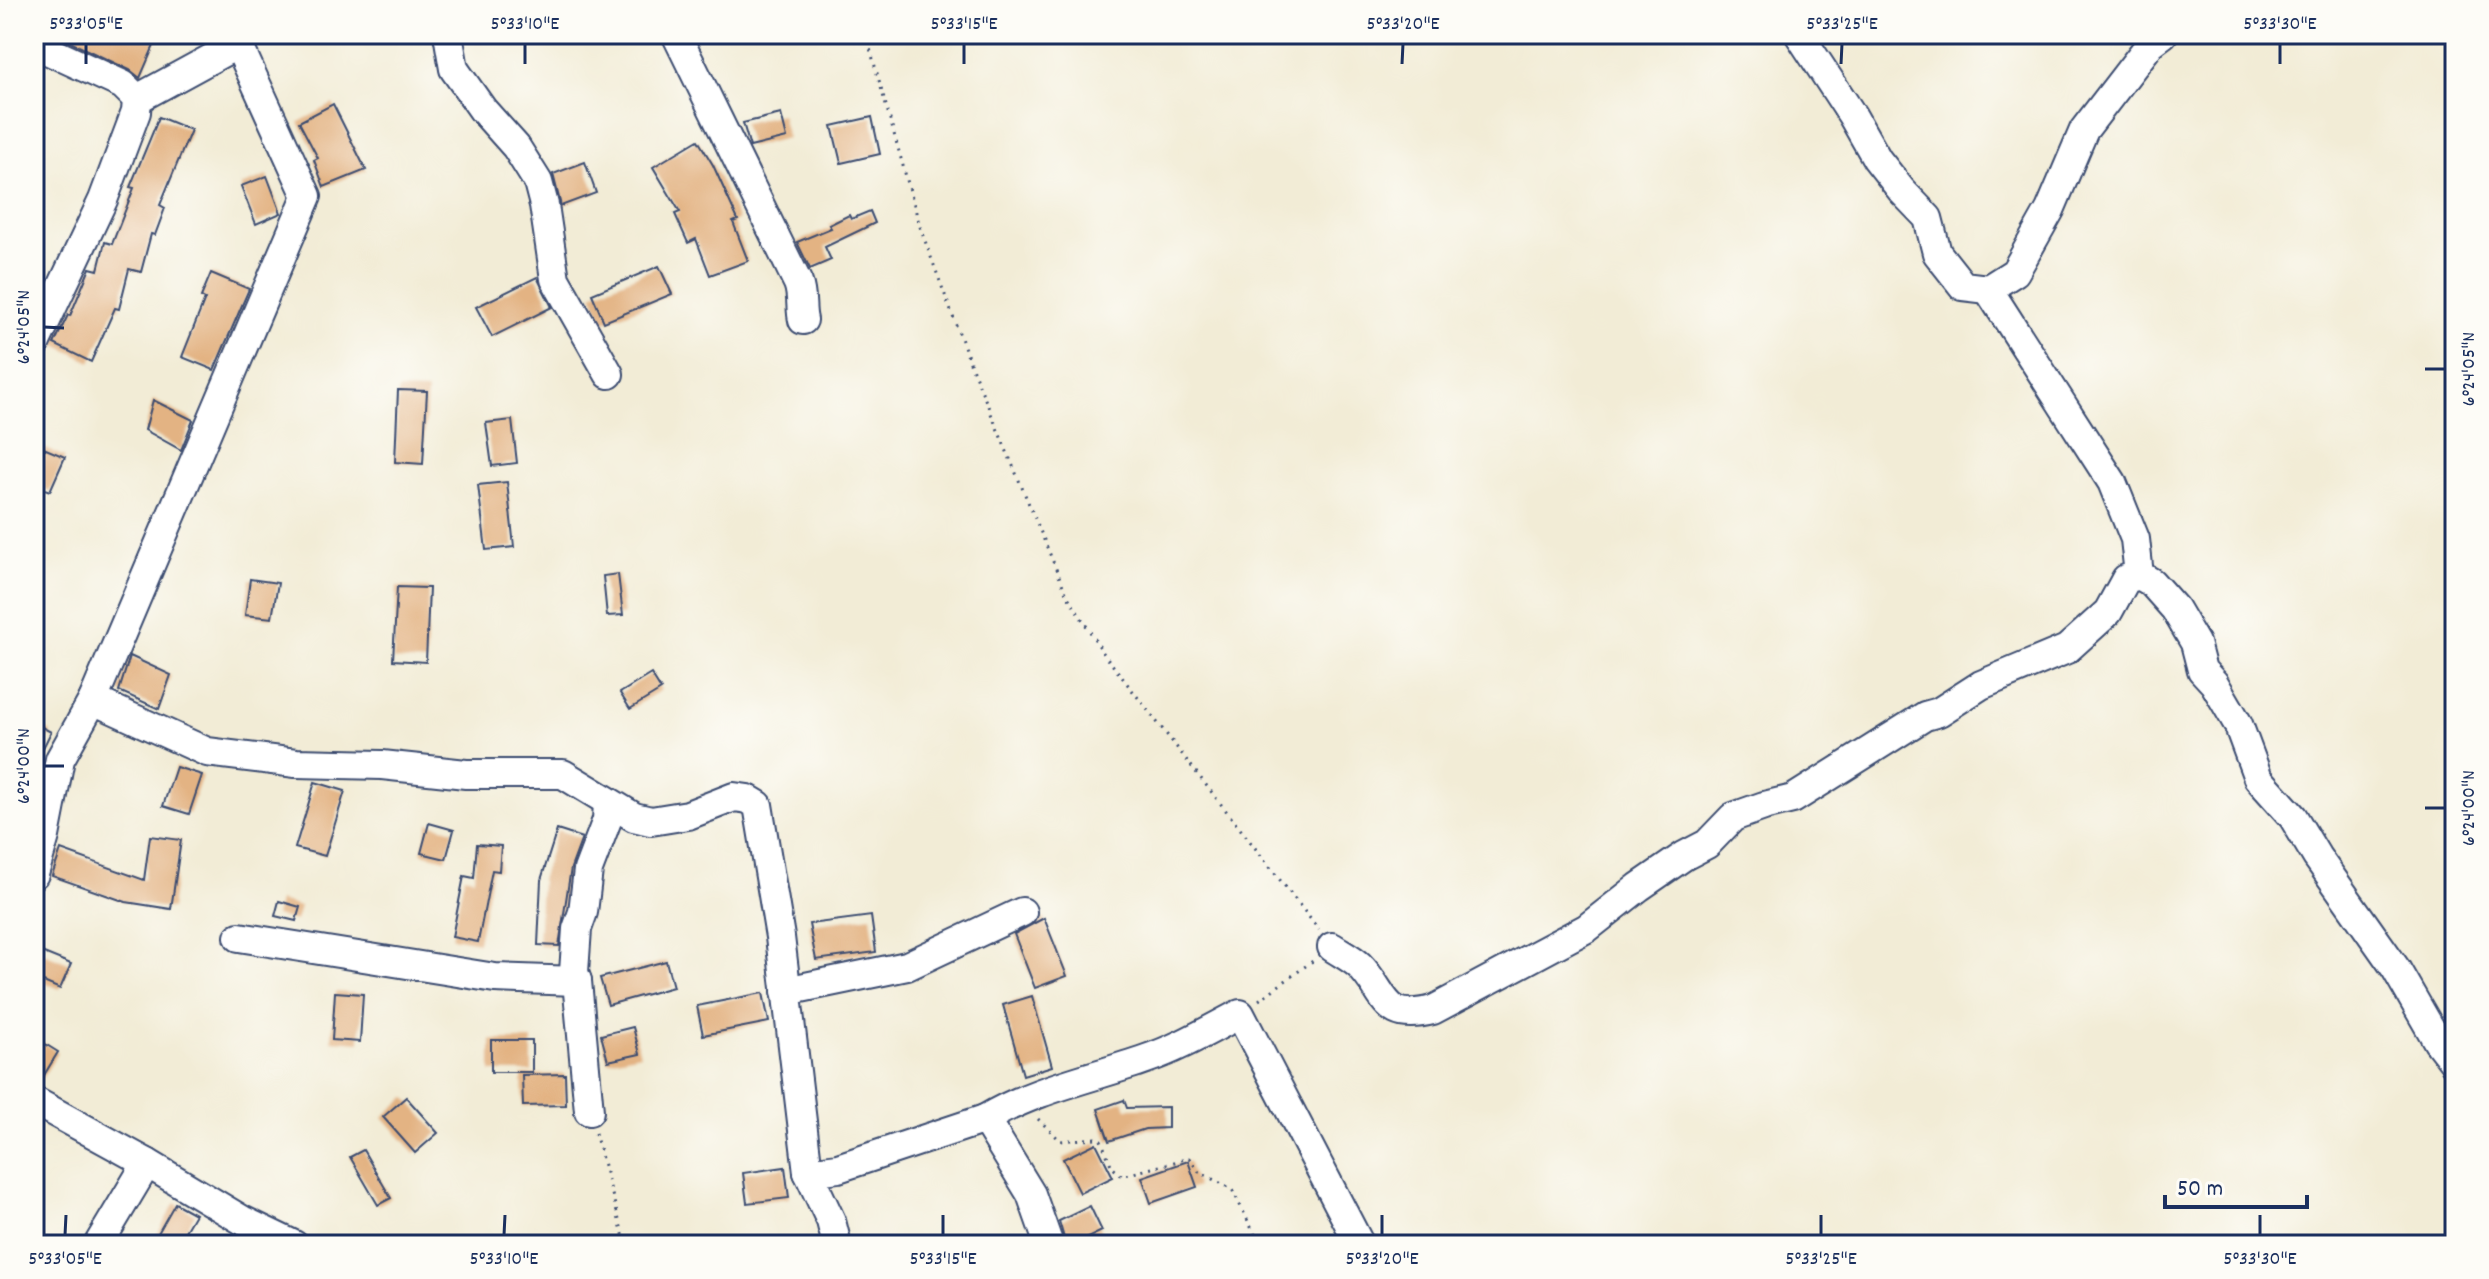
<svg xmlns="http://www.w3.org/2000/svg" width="2489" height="1279" viewBox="0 0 2489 1279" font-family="Dekko,sans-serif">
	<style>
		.building { fill: #e3b383 }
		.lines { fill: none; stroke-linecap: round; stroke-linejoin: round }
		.minor-casing { stroke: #3b4b70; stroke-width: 32 }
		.path { stroke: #3b4b70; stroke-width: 3; stroke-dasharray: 2 6; stroke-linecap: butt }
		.minor { stroke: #fff; stroke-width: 28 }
		.ticks { fill: none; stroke: #1b2f5e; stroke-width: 3 }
		.neatline { fill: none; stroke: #1b2f5e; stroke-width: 3 }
		.ticks-label { font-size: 20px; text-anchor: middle; fill: #1b2f5e }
	</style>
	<rect width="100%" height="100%" fill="#fdfcf7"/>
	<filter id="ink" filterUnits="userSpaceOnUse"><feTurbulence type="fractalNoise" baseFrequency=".0125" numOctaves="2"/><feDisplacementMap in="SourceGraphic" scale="16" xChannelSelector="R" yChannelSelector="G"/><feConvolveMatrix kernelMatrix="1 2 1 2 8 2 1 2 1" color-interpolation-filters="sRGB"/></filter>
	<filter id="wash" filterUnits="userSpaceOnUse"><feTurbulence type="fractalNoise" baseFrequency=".006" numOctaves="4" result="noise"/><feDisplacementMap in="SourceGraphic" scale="32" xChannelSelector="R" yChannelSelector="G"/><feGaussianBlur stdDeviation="1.8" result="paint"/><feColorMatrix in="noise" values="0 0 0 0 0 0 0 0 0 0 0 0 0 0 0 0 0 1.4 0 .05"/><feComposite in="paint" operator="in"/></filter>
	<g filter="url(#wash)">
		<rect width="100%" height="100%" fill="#f2ecd6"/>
		<g id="blocks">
			<g class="building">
				<polygon points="53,34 159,34 140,78 130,70"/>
				<polygon points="333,104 366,170 324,187 314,160 318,158 299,122"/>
				<polygon points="781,114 787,138 750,147 743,123"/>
				<polygon points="159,117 191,130 160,205 165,208 155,235 151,234 141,272 129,269 119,309 115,308 91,362 54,344 68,315 70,316 90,268 98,270 105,242 112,244 134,188 130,187"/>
				<polygon points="872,117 880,154 841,163 832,126"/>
				<polygon points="698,140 713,165 738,220 733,222 748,261 710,275 696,239 688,243 675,214 680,212 653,167"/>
				<polygon points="585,162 596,193 561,206 553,174"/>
				<polygon points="267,176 281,213 256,224 241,186"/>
				<polygon points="870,211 875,223 825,247 831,260 810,269 797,242 831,228 829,225 849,215 851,219"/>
				<polygon points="659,266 672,294 604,322 592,294"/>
				<polygon points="211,273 249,289 214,370 182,357 205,299 201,297"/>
				<polygon points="537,277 552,307 492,337 476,307"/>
				<polygon points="398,390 427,391 423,464 395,462"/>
				<polygon points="153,400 193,420 181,450 145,430"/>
				<polygon points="512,420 517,463 492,466 486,423"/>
				<polygon points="34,444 65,457 50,491 34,485"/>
				<polygon points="507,482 514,547 486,550 478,485"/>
				<polygon points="618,574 623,615 607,616 603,576"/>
				<polygon points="250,579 278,583 272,618 245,615"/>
				<polygon points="397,587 429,588 426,662 393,660"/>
				<polygon points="130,656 171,675 159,709 119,691"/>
				<polygon points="651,674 661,690 630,709 620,693"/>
				<polygon points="34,723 51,732 34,766"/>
				<polygon points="176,767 202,775 189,814 163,806"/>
				<polygon points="315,782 345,791 325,856 295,848"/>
				<polygon points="429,823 454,830 446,859 421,853"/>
				<polygon points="557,830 582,838 571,868 559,946 538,945 541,880"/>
				<polygon points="150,836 181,840 171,909 126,902 52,876 61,850 144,880"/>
				<polygon points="477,844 501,846 499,871 492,870 478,942 452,937 464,876 474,878"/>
				<polygon points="279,901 300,907 296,921 275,916"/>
				<polygon points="871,916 876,952 816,960 809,924"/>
				<polygon points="1044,918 1067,976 1035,988 1014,934"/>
				<polygon points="34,949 71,964 60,989 34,978"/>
				<polygon points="666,961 673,987 608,1005 600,978"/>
				<polygon points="335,992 363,994 360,1042 332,1040"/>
				<polygon points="763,993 769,1022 703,1035 697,1006"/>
				<polygon points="1032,996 1052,1066 1023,1075 1003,1005"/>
				<polygon points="633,1027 640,1054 608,1061 601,1035"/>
				<polygon points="34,1037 58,1052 38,1085 34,1084"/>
				<rect x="491" y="1040" width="41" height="32"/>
				<polygon points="565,1074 566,1105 523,1106 522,1075"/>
				<polygon points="406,1097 438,1133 415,1153 383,1117"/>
				<polygon points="1124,1100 1127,1108 1168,1107 1168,1128 1145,1129 1109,1141 1098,1109"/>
				<polygon points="1096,1143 1113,1177 1080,1193 1063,1159"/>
				<polygon points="363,1150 391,1198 378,1205 350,1157"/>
				<polygon points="1188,1161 1197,1187 1151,1203 1142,1177"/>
				<polygon points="785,1167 789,1198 747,1203 743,1173"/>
				<polygon points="175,1203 195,1214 177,1245 157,1235"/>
				<polygon points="1090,1206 1102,1231 1073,1245 1066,1245 1059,1221"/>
			</g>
		</g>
	</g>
	<g filter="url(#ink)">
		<use href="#blocks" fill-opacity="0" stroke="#3b4b70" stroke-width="2"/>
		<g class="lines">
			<defs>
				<g id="minor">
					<polyline points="448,34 454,69 483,110 516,147 538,182 544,205 555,279 609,374"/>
					<path d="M676 34 798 283C803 296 800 308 803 320"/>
					<polyline points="1799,34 1852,115 1877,159 1902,191 1928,218 1937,253 1963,286 1988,289 2015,272 2050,210 2084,130 2151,43 2163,34"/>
					<polyline points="34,44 123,85 137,99 136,112 103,200 34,346"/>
					<polyline points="137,99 238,44 250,34"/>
					<polyline points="1988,289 2112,482 2135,539 2139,575"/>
					<polyline points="93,700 207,752 296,763 382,765 466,774 563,774 634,817 651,821 688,815 734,797 748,799 758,805 780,937 808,1172 838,1168 985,1119 1031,1194 1049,1245"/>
					<polyline points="34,874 45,836 60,759 93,700 307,196 238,44"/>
					<polyline points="239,937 495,978 577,981"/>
					<path d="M1332 947C1341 953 1351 958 1359 965 1388 994 1381 1023 1433 1010L1587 928 1639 887 1684 856 1707 844 1733 817 1764 806 1793 799 1925 716 1939 712 1981 685 2067 649 2108 612 2126 579 2139 575 2151 582 2175 609 2195 643 2202 670 2214 683 2238 724 2258 778 2293 817 2317 857 2396 969 2438 1042 2455 1064"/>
					<polyline points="786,991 907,966 1022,912"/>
					<polyline points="34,1101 147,1163 242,1220 294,1245"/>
					<polyline points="589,1111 577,981 574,972 577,929 583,912 588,870 607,820 608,802"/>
					<path d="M985 1119C1035 1089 1092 1078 1146 1059 1179 1048 1209 1030 1240 1014L1360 1245"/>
					<polyline points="808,1172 831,1221 837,1245"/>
					<polyline points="98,1245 147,1163"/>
				</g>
			</defs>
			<use href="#minor" class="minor-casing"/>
			<g class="path">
				<polyline points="866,34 921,230 972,368 1067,595 1104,654 1319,930"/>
				<polyline points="1259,1000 1314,960"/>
				<polyline points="1038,1119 1061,1141 1095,1138 1101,1140 1112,1167 1122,1176 1189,1158 1199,1172 1232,1189 1260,1245"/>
				<polyline points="595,1133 626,1245"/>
			</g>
			<use href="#minor" class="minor"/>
		</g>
	</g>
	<path class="ticks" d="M86 64V44M525 64V44M964 64V44M1402 64 1403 44M1841 64 1842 44M2280 64V44M44 327 64 328M2425 369H2445M44 766H64M2425 808H2445M65 1235 66 1215M504 1235 505 1215M943 1235V1215M1382 1235V1215M1821 1235V1215M2260 1235V1215"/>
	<rect width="2489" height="1279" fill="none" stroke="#fdfcf7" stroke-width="88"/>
	<path d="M2165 1195v12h142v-12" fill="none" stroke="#1b2f5e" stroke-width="4"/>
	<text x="2177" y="1195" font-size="24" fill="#1b2f5e" stroke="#fdfcf7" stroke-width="6" paint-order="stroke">50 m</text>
	<rect x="44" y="44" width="2401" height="1191" class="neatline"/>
	<g class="ticks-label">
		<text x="86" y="29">5°33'05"E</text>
		<text x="525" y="29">5°33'10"E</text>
		<text x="964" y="29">5°33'15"E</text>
		<text x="1403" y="29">5°33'20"E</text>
		<text x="1842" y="29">5°33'25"E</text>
		<text x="2280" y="29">5°33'30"E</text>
		<text transform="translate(22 327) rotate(-90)" y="7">6°24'05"N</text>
		<text transform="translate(2467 369) rotate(-90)" y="7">6°24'05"N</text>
		<text transform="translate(22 766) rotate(-90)" y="7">6°24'00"N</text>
		<text transform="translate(2467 808) rotate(-90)" y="7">6°24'00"N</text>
		<text x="65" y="1264">5°33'05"E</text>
		<text x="504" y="1264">5°33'10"E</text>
		<text x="943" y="1264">5°33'15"E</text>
		<text x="1382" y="1264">5°33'20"E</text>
		<text x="1821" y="1264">5°33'25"E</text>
		<text x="2260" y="1264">5°33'30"E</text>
	</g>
</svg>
